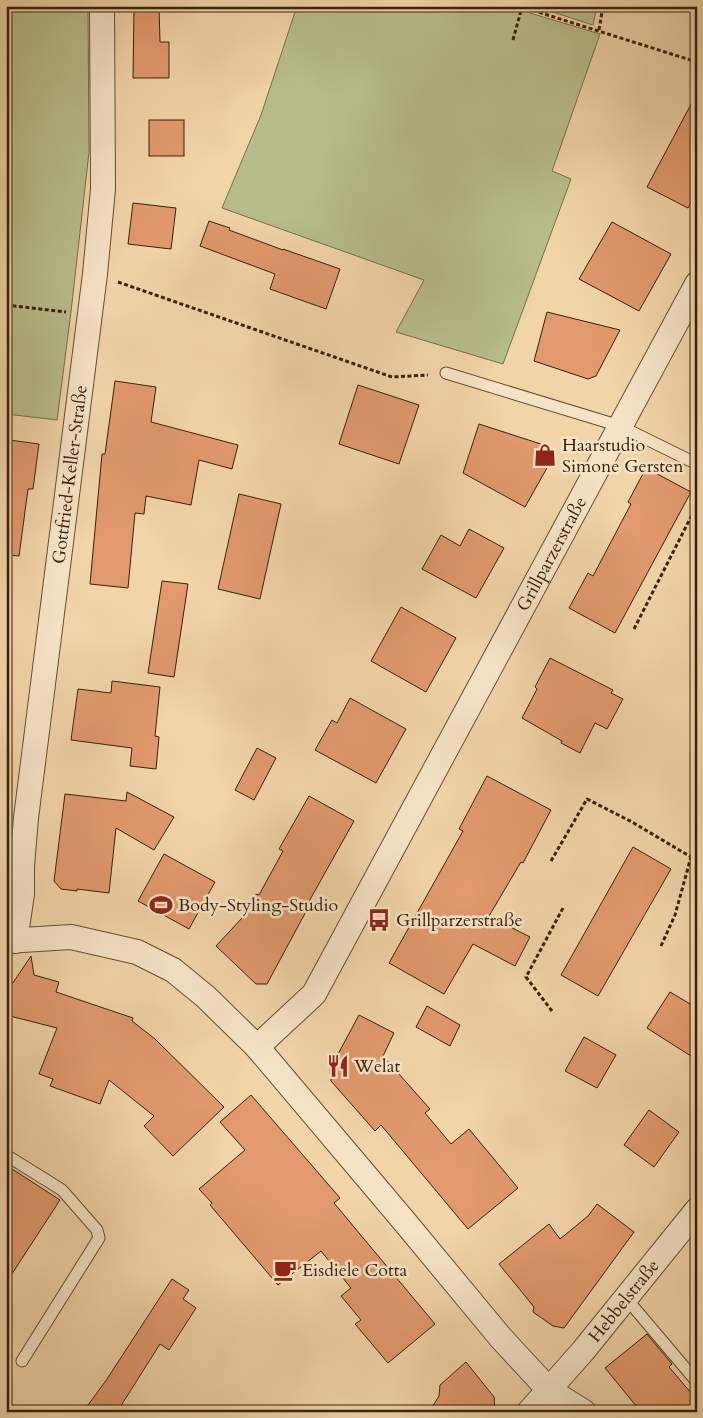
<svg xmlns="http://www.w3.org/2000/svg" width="703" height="1418" viewBox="0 0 703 1418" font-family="Cardo,serif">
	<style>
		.green { fill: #b7bd8a; stroke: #77704b }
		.building { fill: #e1996d; stroke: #37220c }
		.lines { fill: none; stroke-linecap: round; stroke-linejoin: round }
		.service-casing { stroke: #664e33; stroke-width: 13 }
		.minor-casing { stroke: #664e33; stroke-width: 26 }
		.path { stroke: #37220c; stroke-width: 3; stroke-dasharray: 4 2.5; stroke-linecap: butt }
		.service { stroke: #f6e3c6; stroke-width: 11 }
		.minor { stroke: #f6e3c6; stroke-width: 24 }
		.labels { text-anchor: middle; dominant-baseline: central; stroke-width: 5; stroke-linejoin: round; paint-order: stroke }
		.poi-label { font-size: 18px; fill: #37220c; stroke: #f6e3c6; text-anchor: start }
		.street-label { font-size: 18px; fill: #37220c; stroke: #f6e3c6 }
	</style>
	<rect width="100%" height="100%" fill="#f1d4a8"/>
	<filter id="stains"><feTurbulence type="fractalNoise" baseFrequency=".004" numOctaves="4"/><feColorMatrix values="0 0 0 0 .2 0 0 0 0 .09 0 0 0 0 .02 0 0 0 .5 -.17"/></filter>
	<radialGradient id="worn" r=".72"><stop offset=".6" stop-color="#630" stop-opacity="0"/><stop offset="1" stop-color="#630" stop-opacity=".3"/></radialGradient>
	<g class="green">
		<polygon points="6,6 88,6 89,152 71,312 57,420 6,414"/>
		<polygon points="297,6 531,6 530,13 600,34 552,171 571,179 503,364 396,332 424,280 222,208 261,115"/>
		<polygon points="534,6 597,6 593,25"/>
	</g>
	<g class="building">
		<polygon points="134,6 159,6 160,42 169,42 169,78 133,78"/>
		<polygon points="697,93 697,192 688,208 647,187"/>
		<rect x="149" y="120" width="35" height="36"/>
		<polygon points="133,203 176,208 171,249 128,244"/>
		<polygon points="209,221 230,228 229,230 283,250 283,249 340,269 326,309 270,289 275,274 200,246"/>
		<polygon points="612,222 671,254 639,311 579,279"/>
		<polygon points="547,312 620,330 596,376 588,379 534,361"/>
		<polygon points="115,381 156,387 151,422 238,445 232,469 199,460 191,505 146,496 144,514 135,513 128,588 90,584 102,454 105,454"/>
		<polygon points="358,385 419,405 399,464 339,444"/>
		<polygon points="479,424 547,446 552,459 525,507 463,473"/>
		<polygon points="9,440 39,444 33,489 28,489 19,556 6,555 6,462"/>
		<polygon points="646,468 691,492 615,633 569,608 588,573 593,576 631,504 628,502"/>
		<polygon points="239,494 281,504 260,599 218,589"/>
		<polygon points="469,529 504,548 476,598 422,569 441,535 460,546"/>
		<polygon points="162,581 188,584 174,677 148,673"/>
		<polygon points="401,607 456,638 426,692 371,661"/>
		<polygon points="550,658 613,690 611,693 623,699 607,729 595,723 580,753 561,743 562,741 522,718 537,689 535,687"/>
		<polygon points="112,681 160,687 155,736 159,737 156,769 130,766 132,748 71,740 78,689 111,693"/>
		<polygon points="350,698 406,729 376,783 315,750 332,720 337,723"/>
		<polygon points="257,748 276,758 254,800 235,790"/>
		<polygon points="487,776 551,810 523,863 521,862 489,916 530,937 515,966 473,944 444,994 389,963 463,831 459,829"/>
		<polygon points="127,792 174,817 154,850 116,828 109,893 77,889 77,891 61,889 54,881 65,794 126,801"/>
		<polygon points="309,796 354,821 307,905 309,906 267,984 256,984 216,946 243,917 256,894 259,895 283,851 279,849"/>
		<polygon points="633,847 671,869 598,996 561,975"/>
		<polygon points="164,854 215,882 189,929 138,901"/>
		<polygon points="31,956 34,975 59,982 56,992 133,1018 132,1021 155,1039 224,1107 173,1156 144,1126 154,1116 109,1080 100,1104 50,1086 53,1079 39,1074 57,1028 6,1015 6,993"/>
		<polygon points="670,992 697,1008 697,1060 647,1028"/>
		<polygon points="427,1006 460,1025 450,1046 416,1027"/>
		<polygon points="359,1015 394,1033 383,1056 430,1109 425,1113 451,1144 469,1129 518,1188 468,1229 381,1125 375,1131 331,1081 330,1069"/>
		<polygon points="584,1037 616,1055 597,1088 565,1071"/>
		<polygon points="251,1095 340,1198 334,1203 435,1324 388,1363 355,1324 361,1320 341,1296 351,1288 321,1251 278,1285 210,1205 212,1203 199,1189 245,1150 220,1122"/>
		<polygon points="649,1110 679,1132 654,1167 624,1145"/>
		<polygon points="6,1165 60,1200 6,1283"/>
		<polygon points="597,1204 634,1232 564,1328 553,1326 533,1312 534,1307 499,1264 549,1224 560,1239 588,1216"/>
		<polygon points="172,1279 189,1290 183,1299 196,1308 169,1350 160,1344 117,1412 83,1412 107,1379"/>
		<polygon points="647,1334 672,1364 669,1367 697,1400 697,1412 641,1412 605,1368"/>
		<polygon points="466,1362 494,1397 495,1412 429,1412 439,1396 440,1385"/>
	</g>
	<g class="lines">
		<defs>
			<g id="service">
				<polyline points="446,373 620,426 697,464"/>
				<polyline points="6,1155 62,1190 97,1230 99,1238 22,1361"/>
				<polyline points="625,1297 697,1382"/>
			</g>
			<g id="minor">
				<polyline points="6,941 71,937 137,952 173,970 206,997 257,1047 404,1221 501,1338 549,1390 584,1412"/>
				<path id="s1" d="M15 941 22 894V866L26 818 95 274 103 189 102 6"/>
				<path id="s2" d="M257 1047 314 994 697 284"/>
				<path id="s3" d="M529 1412 583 1351 697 1210"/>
			</g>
		</defs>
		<use href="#service" class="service-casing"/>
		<use href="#minor" class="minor-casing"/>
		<g class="path">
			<polyline points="599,30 603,6"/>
			<polyline points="513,40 522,7 697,62"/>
			<polyline points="118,282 392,377 428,375"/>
			<polyline points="6,305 66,312"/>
			<polyline points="634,629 697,505"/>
			<polyline points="551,861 587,799 632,822 691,857"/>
			<polyline points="661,946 675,915 691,857 697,859"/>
			<polyline points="552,1011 526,977 563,908"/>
		</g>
		<use href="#service" class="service"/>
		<use href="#minor" class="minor"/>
	</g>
	<defs>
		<symbol id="shop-bare" viewBox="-9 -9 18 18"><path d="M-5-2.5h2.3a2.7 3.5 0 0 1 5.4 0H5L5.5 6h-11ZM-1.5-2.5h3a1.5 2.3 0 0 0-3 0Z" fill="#8f2418" stroke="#f6e3c6" stroke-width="2.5" paint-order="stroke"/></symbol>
		<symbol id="stadium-bare" viewBox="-9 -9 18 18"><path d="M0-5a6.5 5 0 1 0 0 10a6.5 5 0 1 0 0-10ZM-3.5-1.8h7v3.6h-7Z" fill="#8f2418" stroke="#f6e3c6" stroke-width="2.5" paint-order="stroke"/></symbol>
		<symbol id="bus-bare" viewBox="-9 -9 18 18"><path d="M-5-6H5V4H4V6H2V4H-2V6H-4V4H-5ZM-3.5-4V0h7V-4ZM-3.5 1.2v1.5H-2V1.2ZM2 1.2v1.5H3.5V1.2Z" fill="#8f2418" stroke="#f6e3c6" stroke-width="2.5" paint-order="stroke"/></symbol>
		<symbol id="restaurant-bare" viewBox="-9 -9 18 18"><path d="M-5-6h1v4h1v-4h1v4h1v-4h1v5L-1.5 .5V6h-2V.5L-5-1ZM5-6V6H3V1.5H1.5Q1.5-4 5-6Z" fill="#8f2418" stroke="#f6e3c6" stroke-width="2.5" paint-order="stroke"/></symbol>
		<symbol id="cafe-bare" viewBox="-9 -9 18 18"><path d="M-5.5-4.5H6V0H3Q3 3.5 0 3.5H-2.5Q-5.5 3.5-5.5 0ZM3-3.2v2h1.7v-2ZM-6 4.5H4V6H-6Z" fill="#8f2418" stroke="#f6e3c6" stroke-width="2.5" paint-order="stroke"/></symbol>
	</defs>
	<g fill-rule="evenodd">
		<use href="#shop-bare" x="529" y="439" width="32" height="32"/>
		<use href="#stadium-bare" x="145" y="889" width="32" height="32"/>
		<use href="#bus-bare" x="363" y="904" width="32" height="32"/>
		<use href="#restaurant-bare" x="322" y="1050" width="32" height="32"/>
		<use href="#cafe-bare" x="269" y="1254" width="32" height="32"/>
	</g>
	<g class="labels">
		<g class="poi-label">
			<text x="562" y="445">Haarstudio<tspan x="562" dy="21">Simone Gersten</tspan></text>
			<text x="178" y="905">Body-Styling-Studio</text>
			<text x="396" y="920">Grillparzerstraße</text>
			<text x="354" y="1066">Welat</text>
			<text x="302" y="1270">Eisdiele Cotta</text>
		</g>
		<g class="street-label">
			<text stroke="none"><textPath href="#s1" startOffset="470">Gottfried-Keller-Straße</textPath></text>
			<text stroke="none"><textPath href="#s2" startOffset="578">Grillparzerstraße</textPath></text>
			<text stroke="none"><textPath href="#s3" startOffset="146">Hebbelstraße</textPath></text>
		</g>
	</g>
	<rect width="703" height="1418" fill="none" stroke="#f1d4a8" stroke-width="25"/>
	<rect x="8" y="8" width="688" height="1403" fill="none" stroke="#37220c" stroke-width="2.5"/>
	<rect x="12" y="12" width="678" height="1393" fill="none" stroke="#37220c"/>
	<rect width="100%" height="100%" filter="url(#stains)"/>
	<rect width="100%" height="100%" fill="url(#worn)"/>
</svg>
